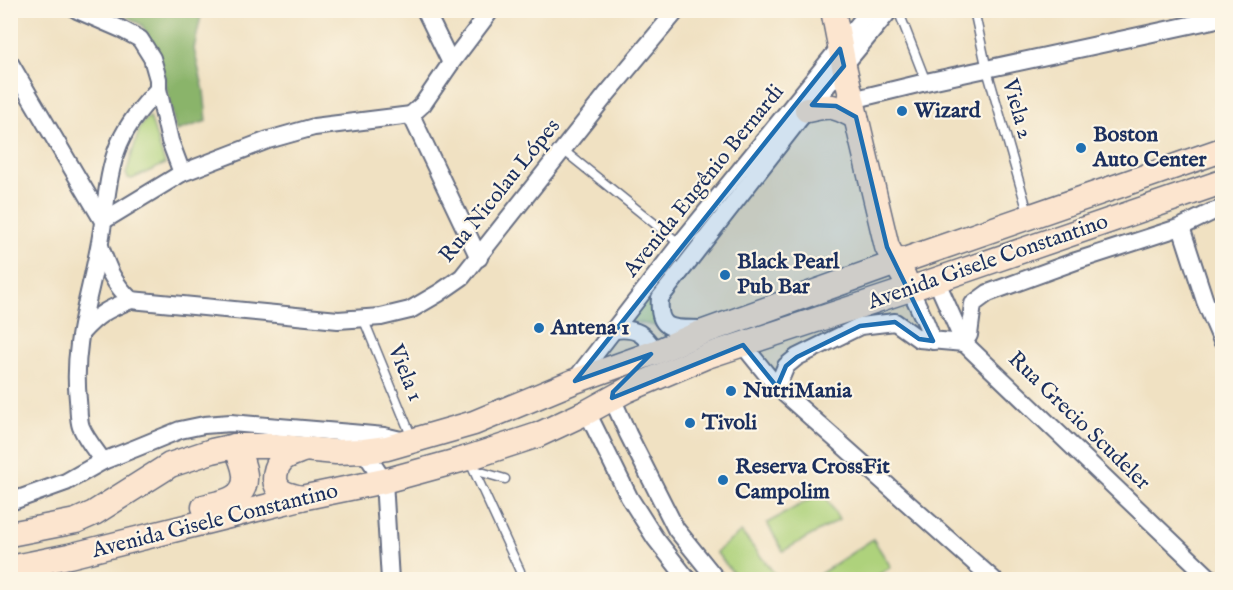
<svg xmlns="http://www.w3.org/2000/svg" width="1233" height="590" viewBox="0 0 1233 590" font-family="'IM FELL English',serif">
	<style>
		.green { fill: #aed27b; stroke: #64806c; stroke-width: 1.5 }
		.forest { fill: #8ab46b; stroke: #527264; stroke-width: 1.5 }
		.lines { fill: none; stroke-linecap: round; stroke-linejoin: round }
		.service-casing { stroke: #666d81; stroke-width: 11 }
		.minor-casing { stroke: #666d81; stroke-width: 20 }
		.secondary-casing { stroke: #666d81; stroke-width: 27 }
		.service { stroke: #fff; stroke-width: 8 }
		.minor { stroke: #fff; stroke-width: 16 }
		.secondary { stroke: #fce5cf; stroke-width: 24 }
		.marked { fill: #1f6fb2; fill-opacity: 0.2; stroke: #1f6fb2; stroke-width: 4.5; stroke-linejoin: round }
		.poi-dot { fill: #1f6fb2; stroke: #fcf5e5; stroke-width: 2 }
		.labels { text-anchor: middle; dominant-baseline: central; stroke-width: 4.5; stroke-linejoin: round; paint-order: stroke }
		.street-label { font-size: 22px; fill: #1b2f5e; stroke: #fcf5e5 }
		.poi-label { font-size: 22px; font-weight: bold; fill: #1b2f5e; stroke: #fcf5e5; text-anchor: start }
	</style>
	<rect width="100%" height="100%" fill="#fcf5e5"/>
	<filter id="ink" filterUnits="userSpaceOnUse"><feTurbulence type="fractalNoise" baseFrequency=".0167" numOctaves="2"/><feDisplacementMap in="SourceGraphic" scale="12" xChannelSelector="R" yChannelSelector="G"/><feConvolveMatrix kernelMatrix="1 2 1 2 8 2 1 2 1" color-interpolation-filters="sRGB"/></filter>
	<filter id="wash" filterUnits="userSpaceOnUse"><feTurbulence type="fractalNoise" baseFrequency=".008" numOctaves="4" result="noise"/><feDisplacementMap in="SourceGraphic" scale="24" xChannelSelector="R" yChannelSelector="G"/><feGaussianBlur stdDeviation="1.35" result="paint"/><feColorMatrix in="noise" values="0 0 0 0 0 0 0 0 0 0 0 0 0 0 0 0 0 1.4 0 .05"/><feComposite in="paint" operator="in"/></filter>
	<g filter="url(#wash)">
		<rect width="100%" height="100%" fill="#f0e1c2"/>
		<g class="green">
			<polygon points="150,117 165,164 132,179 128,178 126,174 140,127 145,120"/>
			<polygon points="702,229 705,233 657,295 657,326 629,321"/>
			<polygon points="823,492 839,520 783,551 767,523"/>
			<polygon points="741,532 779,579 738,579 716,552"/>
			<polygon points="873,539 891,567 872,579 824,579 820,574"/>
		</g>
		<polygon class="forest" points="117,11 202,11 194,49 204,91 207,121 176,131 160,59 142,25"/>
	</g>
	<g filter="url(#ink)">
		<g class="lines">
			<defs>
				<g id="service">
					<polyline points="898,10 926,82"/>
					<polyline points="974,10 987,70 1029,216"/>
					<polyline points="563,150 680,244"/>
					<polyline points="363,318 412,438"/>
					<polyline points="469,460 520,571"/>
					<polyline points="474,470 505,479"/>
				</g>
				<g id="minor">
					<polyline points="77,10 121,29 140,39 152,58 158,79 158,89 170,141 182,173"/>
					<polyline points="425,10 451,63"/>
					<polyline points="10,63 103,221"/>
					<polyline points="852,100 926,82 1222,18"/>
					<polyline points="103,221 182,173 268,140 314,127 411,115"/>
					<polyline points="1181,227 1205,301 1222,341"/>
					<polyline points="479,258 411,115 423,104 451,63 491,10"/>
					<polyline points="936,280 964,343 1212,580"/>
					<polyline points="910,289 926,323 933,341"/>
					<polyline points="131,300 338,320 381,317 410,310 439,293 462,277 606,95 677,10"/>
					<path d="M702 329C675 328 657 333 660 298L797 122 890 10"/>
					<path d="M614 330C637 327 644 334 656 352"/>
					<path d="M81 333C98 314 108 309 131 300 113 283 108 269 100 246"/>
					<polyline points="743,345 777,387 994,580"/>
					<polyline points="575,380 680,244 870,10"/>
					<polyline points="777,387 786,366 797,357 860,326 895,322 919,339 964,343 969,335 973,304 988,293 1076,261 1181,227 1212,212 1222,209"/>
					<polyline points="612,398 628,434 676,529 717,580"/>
					<polyline points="587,412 629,497 655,538 688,580"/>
					<polyline points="359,444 384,481 390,580"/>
					<path d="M103 461C96 451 86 439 81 427 78 419 79 408 78 400 72 344 89 300 99 247 106 213 106 176 119 144 128 123 143 106 158 89"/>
					<polyline points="10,502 66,482 103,461 136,448 180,430 204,425 231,423 351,433 384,436 405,441"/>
				</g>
				<g id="secondary">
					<polyline points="833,10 844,66 887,247 904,277"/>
					<path d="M807 110C832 104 834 106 856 117"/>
					<path d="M301 498C294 496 284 495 279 489 272 481 275 466 283 459 289 454 299 452 305 449"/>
					<path d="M204 507C213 504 224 503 233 498 254 487 243 462 235 446"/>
					<polyline points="10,534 76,521 94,513 170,465 212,451 235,446 272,446 336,452 364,451 387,448 474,423 575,381 656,352 698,334 896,263 1222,150"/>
					<polyline points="10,568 69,556 301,498 384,481 468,458 538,435 587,412 627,390 707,356 910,289 1222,182"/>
				</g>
			</defs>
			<use href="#service" class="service-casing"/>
			<use href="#minor" class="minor-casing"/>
			<use href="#secondary" class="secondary-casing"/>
			<use href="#service" class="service"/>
			<use href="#minor" class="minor"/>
			<use href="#secondary" class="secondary"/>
		</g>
	</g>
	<path class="marked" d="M840 49 844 66 812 105 836 106 856 117 887 247 933 341 919 339 895 322 860 326 797 357 786 366 777 387 743 345 612 398 613 392 651 354 575 381Z"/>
	<g class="poi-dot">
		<circle cx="902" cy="111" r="6"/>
		<circle cx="1081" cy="148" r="6"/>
		<circle cx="725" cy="275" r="6"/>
		<circle cx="539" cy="328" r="6"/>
		<circle cx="731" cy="391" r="6"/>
		<circle cx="690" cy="423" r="6"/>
		<circle cx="723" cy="480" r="6"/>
	</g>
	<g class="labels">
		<g class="street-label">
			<text transform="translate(1017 109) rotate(74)">Viela 2</text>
			<text transform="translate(704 181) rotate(-51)">Avenida Eugênio Bernardi</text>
			<text transform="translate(500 191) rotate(-51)">Rua Nicolau Lópes</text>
			<text transform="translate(988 262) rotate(-19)">Avenida Gisele Constantino</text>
			<text transform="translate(405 373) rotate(68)">Viela 1</text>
			<text transform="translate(1079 421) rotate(44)">Rua Grecio Scudeler</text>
			<text transform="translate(215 521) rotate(-14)">Avenida Gisele Constantino</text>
		</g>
		<g class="poi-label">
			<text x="914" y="111">Wizard</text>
			<text x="1093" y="135">Boston<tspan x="1093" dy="25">Auto Center</tspan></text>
			<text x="737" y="262">Black Pearl<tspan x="737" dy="25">Pub Bar</tspan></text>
			<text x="551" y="328">Antena 1</text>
			<text x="743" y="391">NutriMania</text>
			<text x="702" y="423">Tivoli</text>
			<text x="735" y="467">Reserva CrossFit<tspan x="735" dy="25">Campolim</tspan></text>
		</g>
	</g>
	<rect width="1233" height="590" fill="none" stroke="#fcf5e5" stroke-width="36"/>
</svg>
